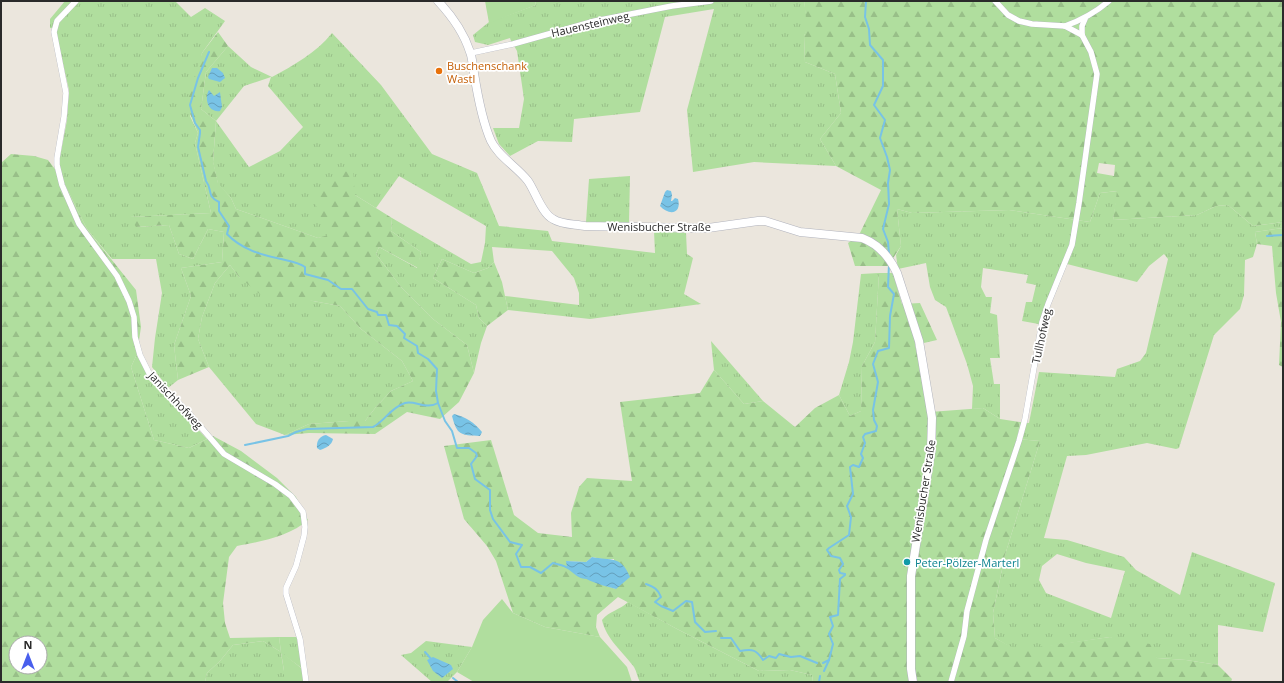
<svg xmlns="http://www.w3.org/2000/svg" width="1284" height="683" viewBox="0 0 1284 683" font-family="'Open Sans',sans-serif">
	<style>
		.grass { fill: url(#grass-tufts); fill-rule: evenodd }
		.forest { fill: url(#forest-firs); fill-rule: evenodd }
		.garden { fill: #b0de9e }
		.water { fill: url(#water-waves) }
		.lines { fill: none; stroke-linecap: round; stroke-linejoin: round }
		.stream { stroke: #78c3e6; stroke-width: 2 }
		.street-casing { stroke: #b1b3bd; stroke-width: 6 }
		.secondary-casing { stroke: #b1b3bd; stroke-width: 9 }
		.street { stroke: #fff; stroke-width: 5.5 }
		.secondary { stroke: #fff; stroke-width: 8 }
		.food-dot { fill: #e8710a; stroke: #fff; stroke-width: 1.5 }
		.culture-dot { fill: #0f9aa8; stroke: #fff; stroke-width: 1.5 }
		.labels { text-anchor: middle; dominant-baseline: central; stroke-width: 3.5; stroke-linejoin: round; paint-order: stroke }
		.street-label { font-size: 11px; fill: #2a2a2a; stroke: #fff }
		.food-label { font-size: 11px; fill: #c56008; stroke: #fff; text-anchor: start }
		.culture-label { font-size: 11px; fill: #0d838f; stroke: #fff; text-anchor: start }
	</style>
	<defs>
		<pattern id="grass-tufts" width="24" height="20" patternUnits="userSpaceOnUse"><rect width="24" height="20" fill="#b0de9e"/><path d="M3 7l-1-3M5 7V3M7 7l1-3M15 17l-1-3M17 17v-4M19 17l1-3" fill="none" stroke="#98bf88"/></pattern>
		<pattern id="forest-firs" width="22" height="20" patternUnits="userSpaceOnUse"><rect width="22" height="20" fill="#b0de9e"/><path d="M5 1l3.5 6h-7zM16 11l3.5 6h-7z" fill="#98bf88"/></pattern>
		<pattern id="water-waves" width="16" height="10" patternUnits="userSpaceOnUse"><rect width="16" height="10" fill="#78c3e6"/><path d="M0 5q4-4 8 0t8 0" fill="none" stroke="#639fbb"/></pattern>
	</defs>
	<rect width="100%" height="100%" fill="#ebe6dd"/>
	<g class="grass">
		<polygon points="65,1 175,1 191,17 205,8 225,21 202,53 190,116 198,133 195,143 211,213 130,217 137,227 169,225 179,254 193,259 208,229 224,232 222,262 181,268 191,296 174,345 178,380 168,388 152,367 155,338 162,293 156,259 112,259 87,229 61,177 59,162 67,120 69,90 57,37 57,29 50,28 50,19"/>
		<polygon points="535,1 804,1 808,27 804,36 805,62 835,74 841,113 820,139 836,166 754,162 693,172 687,110 714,9 665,17 640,112 574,119 572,142 538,141 510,156 499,144 493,128 519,128 524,99 517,51 513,44 512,44 510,38 488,45 475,42 473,35 489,22 536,5"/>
		<path d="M332 33 381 85 432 154 477 173 499 226 548 231 552 241 655 253 654 231 686 233 687 254 693 258 684 294 701 304 590 319 508 310 505 296 579 305V293L574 278 552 251 492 247 494 262 488 268 474 273 442 259 433 278 476 305 479 318 487 326 481 343 474 373 467 345 433 319 401 287 376 254 379 247 417 268 421 252 391 231 392 218 471 264 481 262 485 243 486 226 399 176 376 208 355 195 328 236 318 238 236 209 231 198 218 184 213 162 216 121 201 109 206 72 228 46 251 67 272 77C294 65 316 53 332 33ZM271 77 268 86 303 127 280 151 249 167 216 121 244 86Z"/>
		<polygon points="630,176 629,223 586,222 589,179"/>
		<path d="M1118 191 1113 220 1197 215 1216 206 1228 205 1253 226 1283 222V228L1255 232 1257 244 1253 257 1245 260 1244 295 1240 309 1214 335 1179 448 1176 449 1147 443 1086 455 1067 456 1044 538 1067 540 1124 557 1136 570 1180 595 1192 552 1275 583 1263 632 1218 625V665L1186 660 1157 658 1110 637 1017 651 995 638 993 613 1005 555 1040 441 1017 439 1020 422 1029 423 1039 372 1115 377 1117 369 1140 361 1146 353 1168 259 1164 254 1149 266 1137 282 1067 264 1051 301 1044 325 1022 321 1026 302H1032L1036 285 1026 283 1028 275 983 268 981 287 986 297H992L990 313 997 315 1000 358H990L994 384H1000V419L983 408 972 409 973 386 967 364 946 307 935 300 930 287 926 263 898 269 896 255 901 246 897 209 912 213 1009 210 1090 222 1100 193ZM1057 554 1086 563 1125 571 1111 618 1046 593 1039 580 1042 566Z"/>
		<polygon points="230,265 239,277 313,301 340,306 361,329 402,361 413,381 391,391 376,407 365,421 349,421 309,424 285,435 256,424 209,367 198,339 202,317 215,283"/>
		<polygon points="879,273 875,342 862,366 861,411 850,416 839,395 849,362 853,342 861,274"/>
		<polygon points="711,341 763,401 744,404 714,370"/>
		<polygon points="137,354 149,378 207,439 189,448 154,440 131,367"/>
		<path d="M628 602 677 629 759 671 790 670 812 675 813 682H640C637 677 637 672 634 667 623 652 606 639 602 620 609 611 620 610 628 602Z"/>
		<polygon points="279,637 297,637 303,669 281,653 284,671 284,682 205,682 207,673 220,661 233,645 263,641 281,652"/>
		<polygon points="426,641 472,647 457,672 448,681 449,682 432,682 401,655 411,653"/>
	</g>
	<g class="forest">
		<path d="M804 1H1283V222L1253 226 1228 205 1216 206 1197 215 1113 220 1117 191 1100 193 1090 222 1009 210 912 213 897 209 901 246 888 266H855L848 243 859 235 881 190 836 166 820 139 841 113 835 74 805 62 804 36 807 27ZM1099 163 1115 165 1114 176 1097 173Z"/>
		<polygon points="218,32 228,46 206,72 201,109 216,121 213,161 218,183 231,198 236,209 318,238 328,235 315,204 321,186 340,170 353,173 355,195 392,218 391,231 421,252 418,268 379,247 376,254 401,287 433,319 467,345 474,373 459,402 440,419 407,412 375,434 309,433 285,435 309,424 349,421 365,421 376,407 391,391 413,381 402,361 361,329 340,306 313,301 262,296 239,277 230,265 215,283 202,317 198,339 209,367 178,380 174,345 191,296 181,268 222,262 224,232 208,229 193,259 179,254 169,225 136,227 129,217 211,213 195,143 198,133 186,104 202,53"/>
		<path d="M11 154 34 156 48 160 61 177 87 229 136 290 141 327 137 354 131 367 154 440 189 448 213 436 241 451 277 478 296 497 308 520C290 536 260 542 237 546L229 557 223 603 225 623 230 638 279 637 281 652 263 641 233 645 220 661 207 673 205 682H1V163ZM16 643H40V667H16Z"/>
		<polygon points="1283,228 1283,367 1279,365 1281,322 1276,293 1272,246 1257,244 1255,232"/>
		<polygon points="442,259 474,273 488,268 494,262 502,282 508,310 487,326 479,318 476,305 433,278"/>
		<path d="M879 273H893L902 304 920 303 937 340 915 345 925 383 930 412 983 408 1000 419 1020 422 1017 439 1040 441 1005 555 993 613 995 638 1017 650 1110 637 1150 644 1157 658 1186 660 1218 665 1232 679 1231 682H813L812 675 790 670 759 671 677 629 618 597 597 615 596 627 600 637 545 627 513 613 496 561 487 546 464 519 444 446 491 440 514 515 538 533 572 537 571 513 579 487 587 478 632 481 620 402 700 393 714 370 744 404 763 401 795 427 815 408 839 395 850 416 861 411 862 366 875 342ZM592 557 602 559H614L616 589 603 585 575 574 566 561 586 562Z"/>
	</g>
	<g class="garden">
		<polygon points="485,1 535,1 536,5 489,23"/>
		<polygon points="502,599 513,613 545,627 600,637 627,667 632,682 474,682 457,672 472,647 483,620"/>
		<polygon points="281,652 305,671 306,682 284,682 284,671"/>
	</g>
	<g class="water">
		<polygon points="212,68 217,68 223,73 225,78 220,82 209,79 208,77"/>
		<path d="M209 90 214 96 220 92 222 107 220 111C208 113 204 98 209 90Z"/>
		<path d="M667 190 671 191 672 195 671 201H672L675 198 678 199C682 214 669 216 660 206L665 192Z"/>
		<path d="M454 414C466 417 474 422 482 432L480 436C460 435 457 435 452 416Z"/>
		<path d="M326 435 333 439C332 445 326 448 320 450L317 448C316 441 320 436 326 435Z"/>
		<path d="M592 557C611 561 621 555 630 577L616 589C599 585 580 578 567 567L566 561 586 562Z"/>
		<polygon points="433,657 451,665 453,669 442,678 433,671 427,660"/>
	</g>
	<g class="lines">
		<g class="stream">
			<polyline points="866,1 865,17 869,29 870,45 883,60 883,86 874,105 885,120 880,138 887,157 890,170 888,183 889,204 883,229 888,242 889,254"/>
			<path d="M209 52 198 78 190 105 195 123 200 130V133L198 147 206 181C213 190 206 196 219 202V211L229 226 227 234C241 249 261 255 281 259 289 261 298 262 305 267V274L328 280 341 289H352L368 309 377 312 378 315H386L389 325 397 326 405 334 404 338 417 346 418 353 428 359 437 369 436 391 438 403 445 421 452 431 457 448H469L476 453 477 456 471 464 475 479 490 490V510L493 519 510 542 522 545 516 554 521 567H530L541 573 553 563C557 564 562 565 566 567 574 570 579 581 589 577"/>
			<polyline points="1267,236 1283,235"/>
			<path d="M245 445 288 436 296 432 307 429 373 427C385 421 390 408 405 403 415 400 426 410 438 403"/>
			<path d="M646 584C654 587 658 589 661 597L655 602 661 606 673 611 686 601 692 602 695 622 705 632 716 631"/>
			<path d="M721 638H731L740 651C752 649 756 649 763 660L769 656 776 658 779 654 791 657 800 656 817 663"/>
			<polyline points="425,652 432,660"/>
			<polyline points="823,663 829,660"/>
			<polyline points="824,671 829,660 833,644 829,634 833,626 830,617 838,615 840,579 845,575 845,574 840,573 839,570 843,564 840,558 831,556 827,550 829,548 849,535 851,517 847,506 853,494 850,467 853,465 859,467 863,458 861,454 865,443 863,437 865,434 876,431 877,426 874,420 873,410 878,382 873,364 878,351 889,348 890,316 894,294 888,287 889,264"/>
			<polyline points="453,678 458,682"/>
			<polyline points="819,682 820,676"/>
		</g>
		<defs>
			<g id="street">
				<polyline points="76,1 57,21 54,32 66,93 64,117 57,158 57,165 62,185 79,224 117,276 129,301 134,317 135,337 140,355 149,373 187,411 224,454 275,484 291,496 303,512 305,527 304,536 296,566 286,588 286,594 300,639 306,682"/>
				<polyline points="995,1 1008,15 1019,21 1032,24 1065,26 1082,35"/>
				<path d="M1065 26C1082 20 1095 13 1109 1"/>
				<polyline points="471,53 513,44 595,21 672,6 711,1"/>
				<polyline points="951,682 964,636 967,611 986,540 1019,441 1025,419 1042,322 1048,304 1072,245 1079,203 1097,74 1091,52 1082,35 1082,26 1085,19"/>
			</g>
			<path id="secondary" d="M438 1C452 16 464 33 470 52 473 59 472 66 474 73 477 92 483 123 491 141 498 156 517 167 528 181 535 191 542 214 553 219 562 225 575 224 585 226L694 228H708L758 221H765L800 232 862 238C878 244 890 258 897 273L919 341 932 418 931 452 911 576V669L913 682"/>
		</defs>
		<use href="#street" class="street-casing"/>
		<use href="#secondary" class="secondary-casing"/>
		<use href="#street" class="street"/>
		<use href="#secondary" class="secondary"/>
	</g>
	<circle class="food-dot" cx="439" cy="71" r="4"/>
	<circle class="culture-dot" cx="907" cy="562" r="4"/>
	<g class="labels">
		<g class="street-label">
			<text transform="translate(590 24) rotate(-13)">Hauensteinweg</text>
			<text x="659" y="226">Wenisbucher Straße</text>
			<text transform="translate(1041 336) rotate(-78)">Tullhofweg</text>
			<text transform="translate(176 400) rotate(47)">Janischhofweg</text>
			<text transform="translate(923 491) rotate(-81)">Wenisbucher Straße</text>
		</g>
		<g class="food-label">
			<text x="447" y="65">Buschenschank<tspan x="447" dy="13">Wastl</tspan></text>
		</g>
		<g class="culture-label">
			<text x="915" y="562">Peter-Pölzer-Marterl</text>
		</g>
	</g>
	<rect width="1284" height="683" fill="none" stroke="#2a2a2a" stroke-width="4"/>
	<g transform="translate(28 655)"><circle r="19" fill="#ffffff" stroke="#aaaaaa"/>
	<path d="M0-3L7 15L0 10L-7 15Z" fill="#495fed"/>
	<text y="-6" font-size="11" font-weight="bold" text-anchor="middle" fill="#2a2a2a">N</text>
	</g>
</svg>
